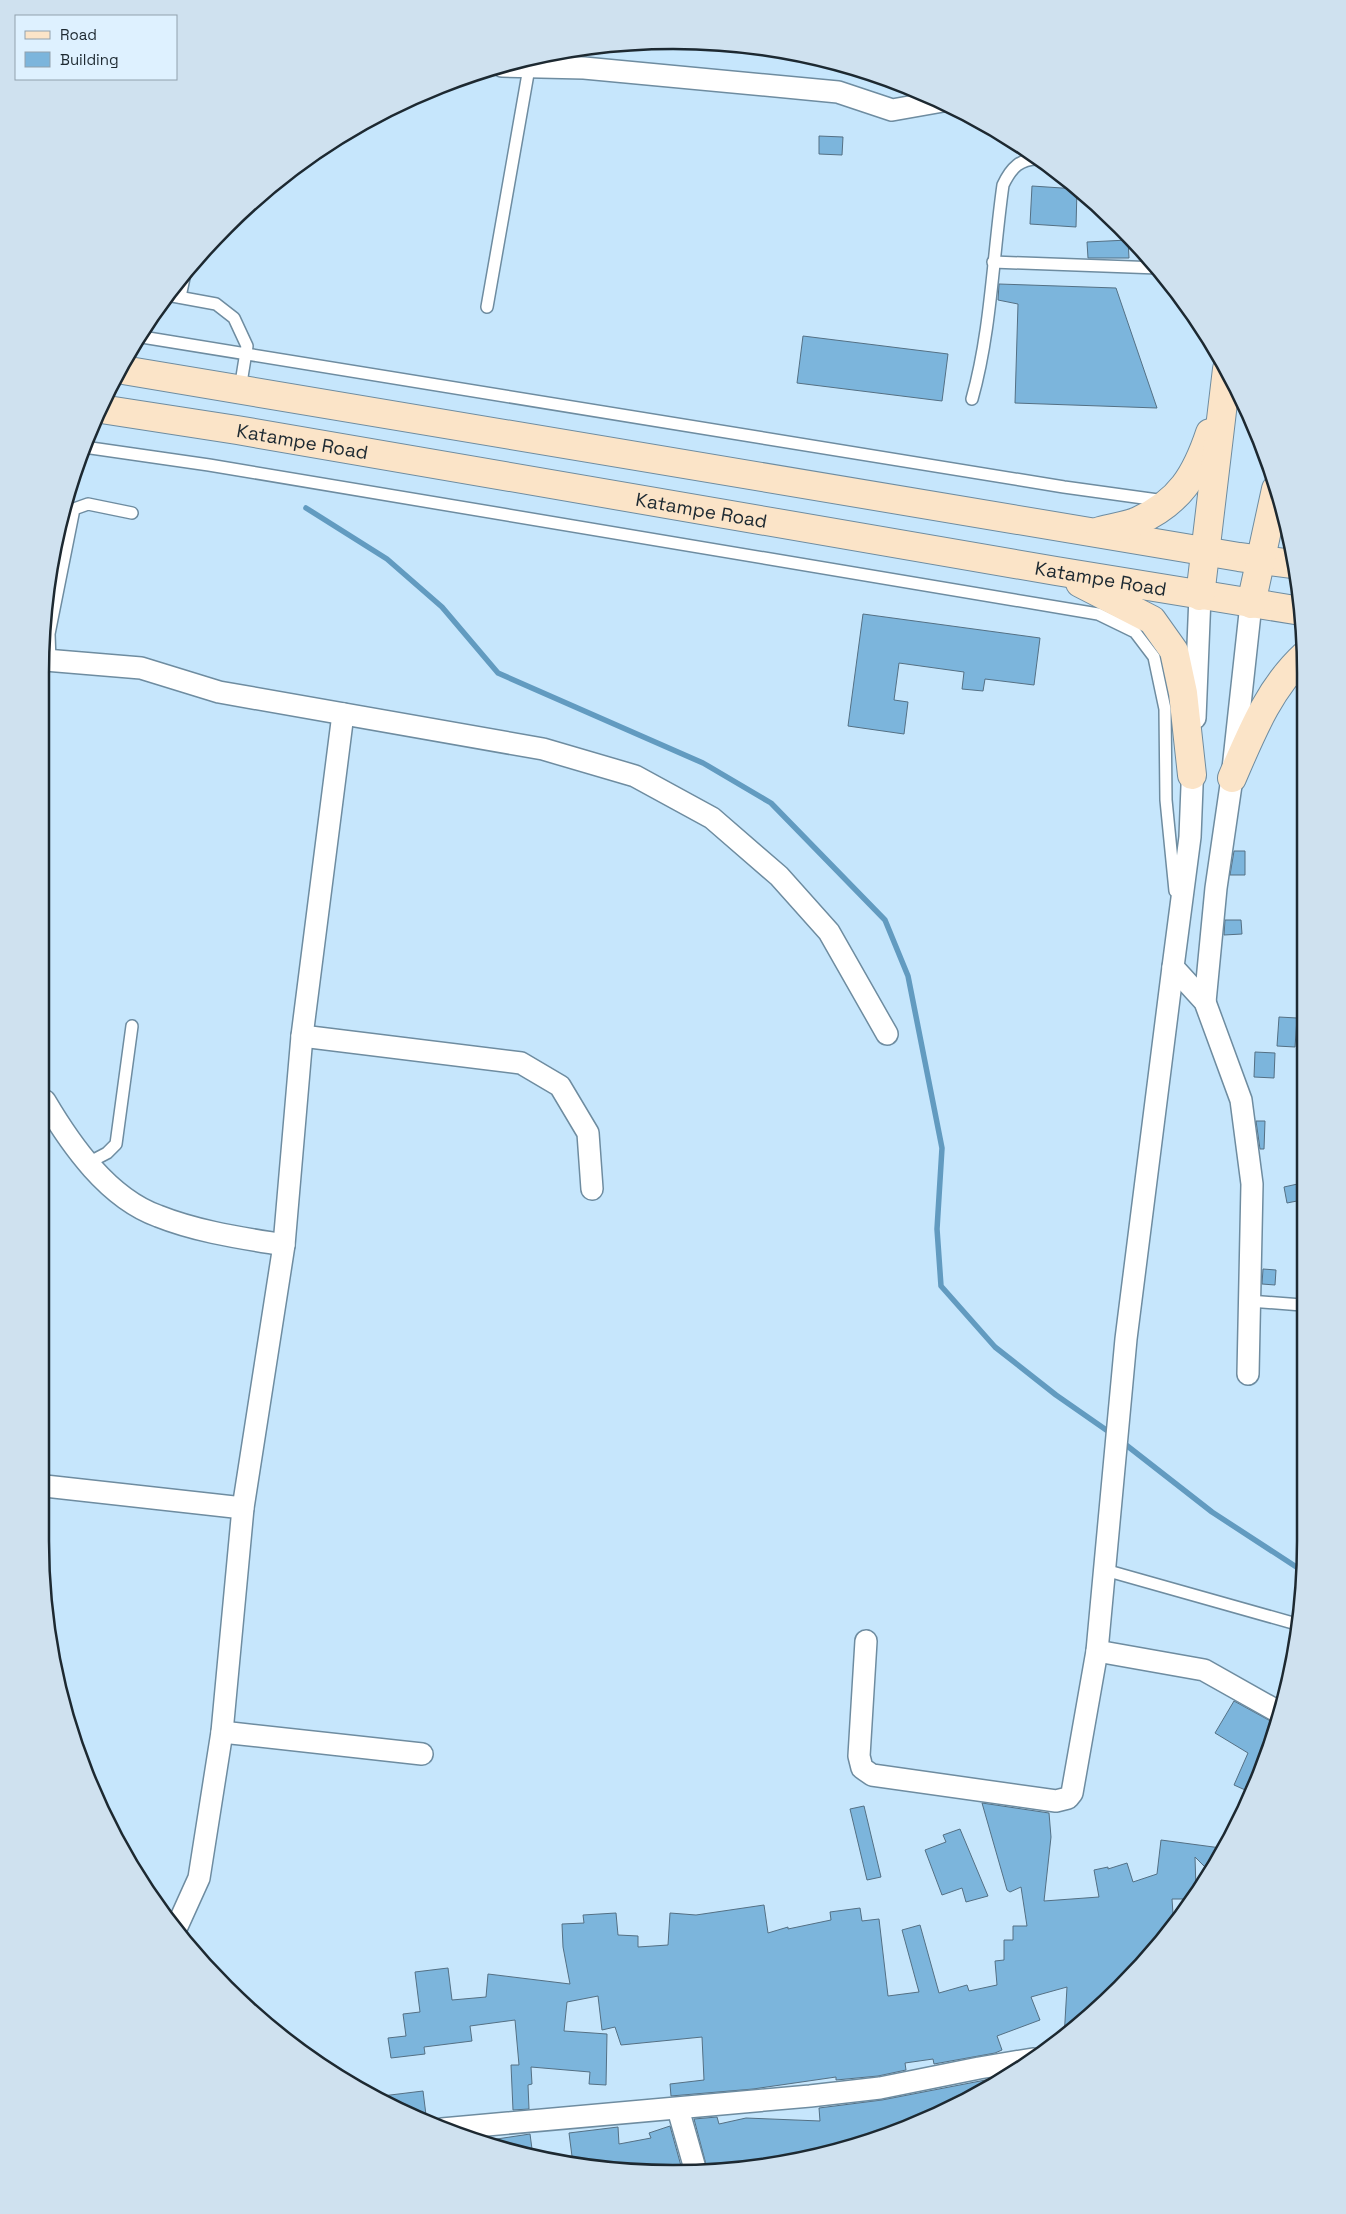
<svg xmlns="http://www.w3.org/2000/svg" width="1346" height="2214" viewBox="0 0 1346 2214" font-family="'Space Grotesk',sans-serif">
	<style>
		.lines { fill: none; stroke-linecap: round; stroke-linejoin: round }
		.stream { stroke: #629bc0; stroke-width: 5.5 }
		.building { fill: #7cb5dc; stroke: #547084 }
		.lane-casing { stroke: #6e8ca0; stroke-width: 14 }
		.street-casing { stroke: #6e8ca0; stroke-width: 24 }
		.secondary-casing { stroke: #6e8ca0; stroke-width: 30 }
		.lane { stroke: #fff; stroke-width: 11 }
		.street { stroke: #fff; stroke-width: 21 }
		.secondary { stroke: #fbe4c8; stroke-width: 28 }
		.labels { text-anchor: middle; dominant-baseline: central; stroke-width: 4; stroke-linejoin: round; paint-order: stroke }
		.street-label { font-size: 19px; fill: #1d2931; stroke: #def1ff }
		.rim { fill: none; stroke: #1d2931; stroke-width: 2.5 }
	</style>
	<rect width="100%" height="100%" fill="#c6e6fc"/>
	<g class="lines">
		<g class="stream">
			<polyline points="306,508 387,559 442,607 498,673 703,763 771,803 885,920 908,976 942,1148 937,1229 941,1286 995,1347 1056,1395 1112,1434"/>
			<polyline points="1121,1441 1212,1512 1301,1570"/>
		</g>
	</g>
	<g class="building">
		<polygon points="819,136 843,137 842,155 819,154"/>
		<polygon points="1032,186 1077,189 1076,227 1030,224"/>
		<polygon points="1128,240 1129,258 1088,258 1087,242"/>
		<polygon points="999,284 1116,288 1157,408 1015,403 1018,304 998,300"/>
		<polygon points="803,336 948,354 942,401 797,383"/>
		<polygon points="863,614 1040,638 1034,685 985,679 983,691 962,689 964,672 899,663 894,700 908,702 904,734 848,726"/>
		<polygon points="1234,851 1245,851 1245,875 1230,875"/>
		<polygon points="1225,920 1241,920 1242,934 1224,935"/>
		<polygon points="1279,1017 1297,1018 1295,1047 1277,1046"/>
		<polygon points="1255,1052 1275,1053 1274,1078 1254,1077"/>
		<polygon points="1256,1121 1265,1121 1264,1149 1260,1149"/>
		<polygon points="1302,1183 1302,1200 1287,1203 1284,1187"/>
		<polygon points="1263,1269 1276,1270 1275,1285 1262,1284"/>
		<polygon points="1234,1701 1274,1723 1259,1780 1252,1793 1234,1785 1248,1753 1215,1733"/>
		<polygon points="982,1803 1049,1813 1051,1837 1044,1901 1099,1897 1094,1870 1108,1867 1108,1869 1127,1863 1133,1882 1157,1874 1161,1840 1221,1848 1208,1870 1195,1857 1196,1890 1191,1899 1172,1899 1174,1928 1064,2038 1067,1987 1031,1997 1040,2020 997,2036 1002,2050 995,2053 934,2064 933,2059 905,2063 906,2070 878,2076 836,2080 836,2077 753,2089 671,2096 670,2084 704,2080 702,2037 621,2045 615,2027 602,2030 598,1996 567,2002 564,2031 607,2034 606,2085 589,2084 590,2072 531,2067 532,2084 528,2085 529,2109 513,2110 511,2065 519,2065 515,2020 470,2026 472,2041 424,2047 425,2054 391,2058 388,2038 406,2036 403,2014 420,2012 415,1972 448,1968 452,2000 486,1997 488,1974 570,1984 563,1947 562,1924 584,1923 583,1915 616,1913 618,1935 638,1936 638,1947 668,1945 670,1913 696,1915 764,1905 768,1933 788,1927 788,1929 831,1920 830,1912 860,1908 862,1921 879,1919 888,1996 919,1992 902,1930 920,1925 939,1993 967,1985 969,1991 997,1985 995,1961 1004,1960 1004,1940 1013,1940 1013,1926 1027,1926 1021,1887 1010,1892 1007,1890"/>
		<polygon points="864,1806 881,1877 867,1880 850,1809"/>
		<polygon points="960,1829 988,1896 966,1902 962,1888 942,1895 925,1850 946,1842 943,1835"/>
		<polygon points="1001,2077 1001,2079 953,2109 876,2140 756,2169 708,2172 694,2119 717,2117 719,2124 746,2118 820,2121 819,2108 882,2100"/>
		<polygon points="423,2091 427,2123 393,2109 374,2097"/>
		<polygon points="670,2126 683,2173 590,2169 573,2164 569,2133 618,2127 619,2144 651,2138 649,2133"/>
		<polygon points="530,2134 532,2149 518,2152 477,2142"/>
	</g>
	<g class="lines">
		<defs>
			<g id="lane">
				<polyline points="993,262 1158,268"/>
				<polyline points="167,295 216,304 234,318 247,346 240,389"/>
				<polyline points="180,297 185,273"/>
				<polyline points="487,307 529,68"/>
				<polyline points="142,337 1064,487 1165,501"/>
				<path d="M972 399C991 332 993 255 1003 185 1011 168 1020 158 1040 159"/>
				<polyline points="84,447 209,465 1098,614 1135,632 1154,657 1165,709 1166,800 1175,891"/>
				<polyline points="50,661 49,634 74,509 88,504 132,513"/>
				<polyline points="88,1163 107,1153 116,1144 132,1026"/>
				<polyline points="1249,1301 1302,1305"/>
				<polyline points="1105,1570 1300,1625"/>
			</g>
			<g id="street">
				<polyline points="502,66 584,68 838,92 892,110 943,101"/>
				<polyline points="45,660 141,668 219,692 543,749 635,776 712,818 779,876 829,932 887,1034"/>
				<polyline points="1195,718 1200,596"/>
				<polyline points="1193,761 1190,837 1173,967 1205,1002 1241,1100 1252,1184 1248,1374"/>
				<polyline points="1173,967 1126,1339 1097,1651 1204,1670 1277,1711"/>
				<polyline points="1205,1002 1216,888 1232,778 1251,604"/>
				<polyline points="302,1036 521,1063 560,1086 588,1133 592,1189"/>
				<path d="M45 1101C71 1145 108 1198 158 1216 198 1232 242 1238 284 1245"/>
				<polyline points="45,1486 243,1508"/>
				<polyline points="866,1641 859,1756 862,1768 872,1775 1056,1801 1068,1798 1072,1793 1097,1651"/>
				<polyline points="222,1732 422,1754"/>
				<polyline points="175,1931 199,1878 222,1732 243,1508 284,1245 302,1036 343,714"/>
				<polyline points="678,2109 696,2172"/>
				<polyline points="442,2129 810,2096 880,2088 979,2068 1033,2059"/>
			</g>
			<g id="secondary">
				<polyline points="123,370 1239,557 1293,564"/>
				<path id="s1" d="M101 409 237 430 1056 571 1301 611"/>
				<path d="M1100 531C1113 527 1127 526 1138 521 1180 502 1196 475 1210 433"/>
				<polyline points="1080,583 1152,620 1174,651 1183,693 1192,775"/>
				<polyline points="1200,596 1227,369"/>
				<polyline points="1251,604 1276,489"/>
				<path d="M1232 778C1251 734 1269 688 1305 655"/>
			</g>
		</defs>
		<use href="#lane" class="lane-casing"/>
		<use href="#street" class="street-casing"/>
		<use href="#secondary" class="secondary-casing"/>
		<use href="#lane" class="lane"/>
		<use href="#street" class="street"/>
		<use href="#secondary" class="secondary"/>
	</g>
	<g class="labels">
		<g class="street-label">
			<text stroke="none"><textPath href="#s1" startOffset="204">Katampe Road</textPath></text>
			<text stroke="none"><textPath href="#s1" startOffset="609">Katampe Road</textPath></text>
			<text stroke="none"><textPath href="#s1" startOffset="1014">Katampe Road</textPath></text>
		</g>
	</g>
	<path d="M0 0H1346V2214H0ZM673 49H673A624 624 0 0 1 1297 673V1541A624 624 0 0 1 673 2165H673A624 624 0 0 1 49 1541V673A624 624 0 0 1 673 49Z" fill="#cfe1ef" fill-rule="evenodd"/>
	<path class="rim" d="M673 49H673A624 624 0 0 1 1297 673V1541A624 624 0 0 1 673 2165H673A624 624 0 0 1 49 1541V673A624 624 0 0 1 673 49Z"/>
	<rect x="15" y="15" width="162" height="65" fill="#def1ff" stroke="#91a1ad"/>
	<rect x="25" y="31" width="25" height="8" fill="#fbe4c8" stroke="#91a1ad"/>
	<text x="60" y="40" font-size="15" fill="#1d2931">Road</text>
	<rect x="25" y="52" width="25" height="15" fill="#7cb5dc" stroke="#91a1ad"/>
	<text x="60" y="65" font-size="15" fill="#1d2931">Building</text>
</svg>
